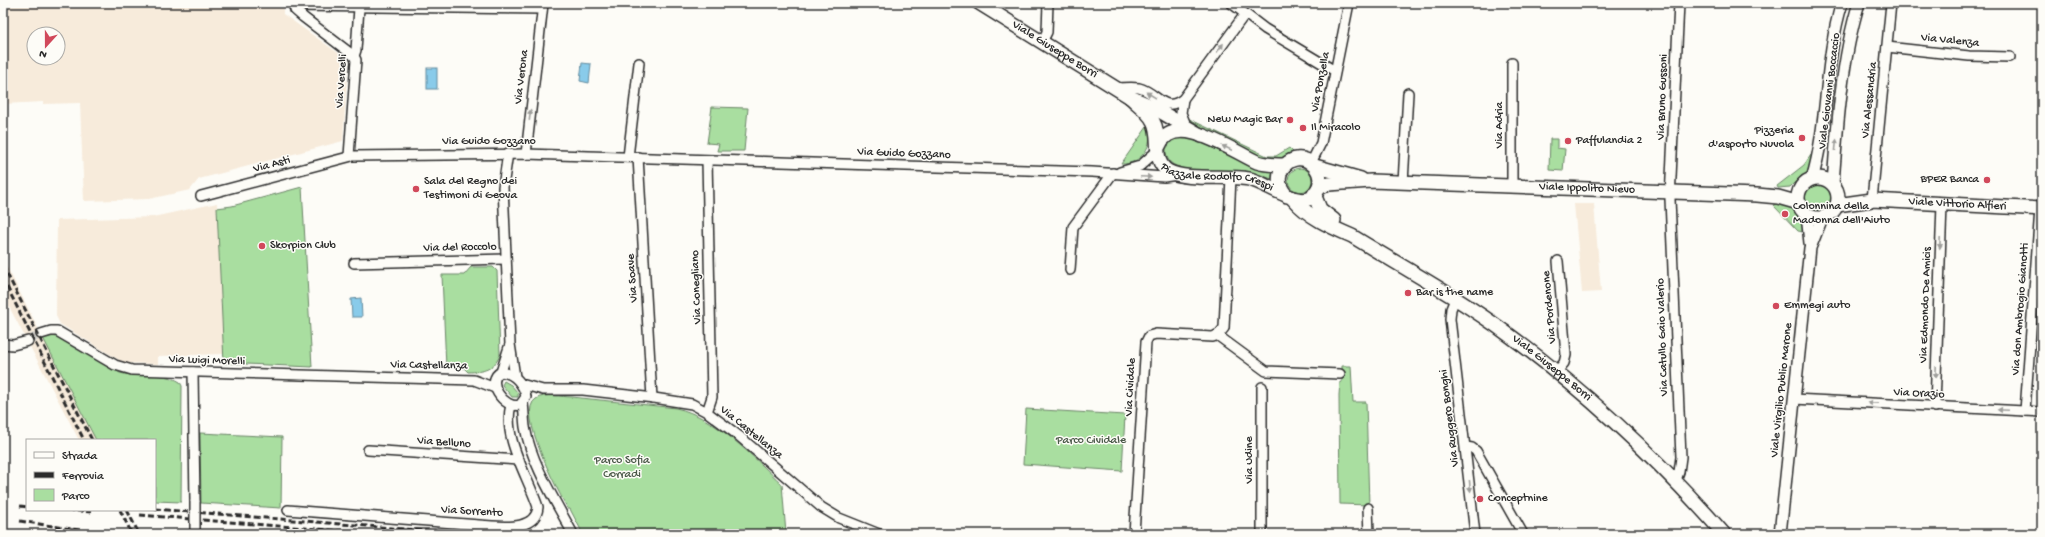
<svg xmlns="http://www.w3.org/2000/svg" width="2045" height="537" viewBox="0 0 2045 537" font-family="'Gochi Hand',sans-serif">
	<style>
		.built { fill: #f7ebdb; fill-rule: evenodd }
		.green { fill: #a9dea0; stroke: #6a8466 }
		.water { fill: #89cbea; stroke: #638b9e }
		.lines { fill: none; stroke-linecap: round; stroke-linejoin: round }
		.minor-tunnel { stroke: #d3d2ce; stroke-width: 9; stroke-dasharray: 9 4.5; stroke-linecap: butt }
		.minor-casing { stroke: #2b2b2b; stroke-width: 12 }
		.tertiary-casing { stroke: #2b2b2b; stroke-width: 14 }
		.secondary-casing { stroke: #2b2b2b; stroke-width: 16 }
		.minor { stroke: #fdfcf7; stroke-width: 9 }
		.tertiary { stroke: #fdfcf7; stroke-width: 11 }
		.secondary { stroke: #fdfcf7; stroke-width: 13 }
		.rail { stroke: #2b2b2b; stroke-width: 3; stroke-dasharray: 6 3; stroke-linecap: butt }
		.minor-bridge-casing { stroke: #2b2b2b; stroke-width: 12; stroke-linecap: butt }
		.minor-bridge { stroke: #fdfcf7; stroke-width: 9 }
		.oneway { fill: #9e9e9b }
		.poi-dot { fill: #d1495b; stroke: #fdfcf7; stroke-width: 1.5 }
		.labels { text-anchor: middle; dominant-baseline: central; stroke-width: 3; stroke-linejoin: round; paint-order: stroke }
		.street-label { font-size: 12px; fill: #2b2b2b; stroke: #fdfcf7 }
		.poi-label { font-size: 12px; fill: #2b2b2b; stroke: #fdfcf7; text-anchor: start }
		.park-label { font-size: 12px; fill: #4a5848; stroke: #fdfcf7 }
	</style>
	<rect width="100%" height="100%" fill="#fdfcf7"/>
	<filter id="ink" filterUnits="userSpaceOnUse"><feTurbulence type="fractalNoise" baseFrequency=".025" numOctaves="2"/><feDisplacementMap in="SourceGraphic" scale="8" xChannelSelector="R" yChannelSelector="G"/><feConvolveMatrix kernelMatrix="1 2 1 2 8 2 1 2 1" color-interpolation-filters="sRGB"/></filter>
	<g filter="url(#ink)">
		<g class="built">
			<path d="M3 3H262V6H283V14L348 60 343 141 199 179 190 190 149 199 84 201 80 103 43 104V102L3 104ZM34 34H58V58H34Z"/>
			<polygon points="217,203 224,354 158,356 158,364 124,363 60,324 56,316 57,220 153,217"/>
			<polygon points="1574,204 1594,204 1601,292 1582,293"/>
			<polygon points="3,259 43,338 96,440 79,440 4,297"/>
		</g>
		<g class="green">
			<polygon points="712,107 748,108 744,151 717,151 719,144 707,143"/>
			<polygon points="1185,117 1267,156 1276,156 1289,148 1294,153 1275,160 1264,158 1191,124"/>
			<path d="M1147 127C1156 145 1140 165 1121 164Z"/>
			<path d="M1190 137 1252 166 1273 171 1272 179 1251 172 1180 169V167C1170 165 1166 159 1166 149L1173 139Z"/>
			<polygon points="1550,139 1557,139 1557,148 1565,149 1563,171 1549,170"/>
			<polygon points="1811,155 1814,155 1808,173 1801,176 1790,187 1778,188 1777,186 1804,165"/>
			<circle cx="1300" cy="180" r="12"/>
			<circle cx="1818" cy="198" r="14"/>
			<polygon points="302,187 312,367 224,363 217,208 232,206"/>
			<path d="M1784 203C1794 207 1802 221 1804 232L1798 231 1773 205Z"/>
			<path d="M471 267H493L497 271 500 355C494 370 483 372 468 372L464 368 446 367 442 275H464Z"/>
			<path d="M51 335H57L120 373C139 378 163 371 180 382L182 386 181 502 155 501V440H96L43 338Z"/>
			<polygon points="1342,366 1351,366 1353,402 1366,402 1369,505 1340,504 1339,395 1340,382 1342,382"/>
			<polygon points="504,381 511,385 518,393 518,397 512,397 502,385"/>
			<path d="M572 397 676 408C716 417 753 457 782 484L786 534H583L570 509H568C559 493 515 411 536 399 544 393 562 397 572 397Z"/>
			<polygon points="1026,409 1125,415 1122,471 1023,464"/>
			<polygon points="200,433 282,437 281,508 201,503"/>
		</g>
		<g class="water">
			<polygon points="582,63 591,64 589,83 580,81"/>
			<rect x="427" y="68" width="10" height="21"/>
			<polygon points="361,298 362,317 352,317 351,299"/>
		</g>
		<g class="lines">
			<polyline class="minor-tunnel" points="28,341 41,334"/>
			<defs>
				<g id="minor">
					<polyline points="293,3 295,10 303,17 354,56"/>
					<polyline points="1231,3 1265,29 1335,71"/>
					<polyline points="294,6 542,9"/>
					<polyline points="1042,42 1047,32 1048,3"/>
					<polyline points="1887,47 1969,56 2010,57"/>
					<path d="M1116 88C1123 88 1132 87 1139 88 1157 92 1163 114 1183 99L1245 14"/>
					<polyline points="1183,99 1181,113 1186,125"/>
					<polyline points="508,153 503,187 510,344 515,377"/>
					<polyline points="526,154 543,4"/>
					<polyline points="349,156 356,60 354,56 356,50 359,8"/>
					<polyline points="628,157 639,63"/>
					<polyline points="638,157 652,398"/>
					<polyline points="707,160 712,397 707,412"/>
					<polyline points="1311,163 1321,143 1349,3"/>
					<polyline points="1120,172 1140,166 1158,150"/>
					<polyline points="1403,183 1408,93"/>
					<polyline points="1512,186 1512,63"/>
					<polyline points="201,196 352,156 526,154 1092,172 1164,177 1177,175"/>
					<polyline points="1872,200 1891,3"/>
					<polyline points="354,263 506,259"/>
					<polyline points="1070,270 1073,227 1113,173"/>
					<polyline points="1455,299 1451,309 1450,319 1475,534"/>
					<polyline points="41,334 51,331 57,331 115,365 132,370 474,380 495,388"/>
					<polyline points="1217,335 1266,371 1340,374"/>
					<polyline points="3,344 13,345 28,341"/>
					<polyline points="1557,371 1564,363 1566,355 1558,261"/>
					<polyline points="193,372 195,502"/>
					<path d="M501 372C514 373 524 384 526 397L520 405C504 410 484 380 501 372Z"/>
					<polyline points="501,372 509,347"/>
					<polyline points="521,384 543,390 583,390 654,398 692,404 707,412 739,436 821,507 839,518 879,534"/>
					<polyline points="1262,387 1262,534"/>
					<polyline points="1794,399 2042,412"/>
					<path d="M523 403C524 411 524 419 525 427 531 463 556 502 573 534"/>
					<polyline points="1935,407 1942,204"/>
					<polyline points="2025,411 2040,209"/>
					<polyline points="1466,447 1472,448 1476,451 1523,534"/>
					<polyline points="368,450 519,460"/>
					<polyline points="1676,480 1679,472 1681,457 1670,199 1679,3"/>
					<polyline points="1368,508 1369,534"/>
					<path d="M288 510 492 526C508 527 536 529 538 507 528 476 502 438 511 405"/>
					<polyline points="1134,534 1146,342 1149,336 1156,334 1213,337 1219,334 1224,328 1231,177"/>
				</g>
				<g id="tertiary">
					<path d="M1812 179C1829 122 1824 61 1842 3"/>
					<path d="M1833 184C1837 127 1842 57 1859 3"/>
					<polyline points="1807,215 1810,243"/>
					<polyline points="1780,534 1810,248 1822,218"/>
				</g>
				<g id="secondary">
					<path id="s1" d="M979 3 1130 97 1151 106 1202 136"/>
					<path id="s2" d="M1130 97C1137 104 1149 112 1153 121 1162 136 1151 161 1168 171 1185 181 1228 175 1249 179 1268 182 1314 222 1320 182 1320 175 1318 169 1313 165 1295 146 1265 174 1287 196"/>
					<path d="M1159 146C1174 109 1234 152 1257 162 1266 165 1275 165 1285 165"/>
					<polyline points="1315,166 1361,179"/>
					<circle cx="1818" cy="198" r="20"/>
					<path id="s3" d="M1318 188 1329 184 1371 181 1424 183 1757 195 1778 197 1799 203"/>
					<polyline points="1314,194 1320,209 1334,220"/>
					<path id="s4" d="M1293 199C1308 217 1331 227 1352 236 1404 268 1459 298 1509 335 1588 393 1659 460 1724 534"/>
					<path id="s5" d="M1837 205 1872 200 2042 209"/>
				</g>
			</defs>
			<use href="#minor" class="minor-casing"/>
			<use href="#tertiary" class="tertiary-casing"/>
			<use href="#secondary" class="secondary-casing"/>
			<use href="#minor" class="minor"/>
			<use href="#tertiary" class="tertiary"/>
			<use href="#secondary" class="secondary"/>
			<g class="rail">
				<polyline points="3,266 92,440"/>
				<polyline points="3,279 84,440"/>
				<polyline points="20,506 27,507"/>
				<polyline points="155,509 466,534"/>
				<polyline points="68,510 91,512"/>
				<polyline points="120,510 132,534"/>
				<polyline points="127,510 139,534"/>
				<polyline points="140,515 380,534"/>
				<polyline points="20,521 104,534"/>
			</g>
			<defs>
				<polyline id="minor-bridge" points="195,534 195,502"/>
			</defs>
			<use href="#minor-bridge" class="minor-bridge-casing"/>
			<use href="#minor-bridge" class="minor-bridge"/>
		</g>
		<defs><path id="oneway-solid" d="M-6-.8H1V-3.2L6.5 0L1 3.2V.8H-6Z"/></defs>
		<g class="oneway">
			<use href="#oneway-solid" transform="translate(1220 48) rotate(-54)"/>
			<use href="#oneway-solid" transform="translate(1151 95) rotate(-148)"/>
			<use href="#oneway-solid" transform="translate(530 115) rotate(-83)"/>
			<use href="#oneway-solid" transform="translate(1836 145) rotate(-84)"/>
			<use href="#oneway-solid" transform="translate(1227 148) rotate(-155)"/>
			<use href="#oneway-solid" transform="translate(1146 177) rotate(2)"/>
			<use href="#oneway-solid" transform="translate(1940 243) rotate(92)"/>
			<use href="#oneway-solid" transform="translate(1936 372) rotate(92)"/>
			<use href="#oneway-solid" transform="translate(1873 403) rotate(-177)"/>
			<use href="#oneway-solid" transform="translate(2003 410) rotate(-177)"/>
			<use href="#oneway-solid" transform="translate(1470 486) rotate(84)"/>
		</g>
	</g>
	<g class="poi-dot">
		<circle cx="1290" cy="120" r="4"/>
		<circle cx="1303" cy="128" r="4"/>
		<circle cx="1802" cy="138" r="4"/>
		<circle cx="1568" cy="141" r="4"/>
		<circle cx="1987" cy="180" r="4"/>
		<circle cx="416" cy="189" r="4"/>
		<circle cx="1785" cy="214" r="4"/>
		<circle cx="262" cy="246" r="4"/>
		<circle cx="1408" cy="293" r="4"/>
		<circle cx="1776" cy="306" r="4"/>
		<circle cx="1480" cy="499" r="4"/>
	</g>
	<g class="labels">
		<g class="street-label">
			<text transform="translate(1950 41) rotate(6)">Via Valenza</text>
			<text stroke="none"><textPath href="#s1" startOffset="89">Viale Giuseppe Borri</textPath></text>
			<text transform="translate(522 77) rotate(-83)">Via Verona</text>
			<text transform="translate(342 81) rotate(-86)">Via Vercelli</text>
			<text transform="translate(1321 82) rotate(-79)">Via Ponzella</text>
			<text transform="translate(1830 91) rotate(-83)">Viale Giovanni Boccaccio</text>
			<text transform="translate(1663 97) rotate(-88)">Via Bruno Gussoni</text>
			<text transform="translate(1870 100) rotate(-84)">Via Alessandria</text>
			<text transform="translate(1500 125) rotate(-90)">Via Adria</text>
			<text x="489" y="142">Via Guido Gozzano</text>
			<text transform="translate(904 154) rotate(2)">Via Guido Gozzano</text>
			<text transform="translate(272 165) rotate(-15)">Via Asti</text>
			<text stroke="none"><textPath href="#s2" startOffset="137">Piazzale Rodolfo Crespi</textPath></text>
			<text stroke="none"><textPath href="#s3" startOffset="270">Viale Ippolito Nievo</textPath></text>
			<text stroke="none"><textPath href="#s5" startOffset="121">Viale Vittorio Alfieri</textPath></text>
			<text transform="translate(460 248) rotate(-1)">Via del Roccolo</text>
			<text transform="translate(633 278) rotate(-94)">Via Soave</text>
			<text transform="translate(697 287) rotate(-92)">Via Conegliano</text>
			<text transform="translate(1926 305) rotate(-88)">Via Edmondo De Amicis</text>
			<text transform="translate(1550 307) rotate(-95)">Via Pordenone</text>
			<text transform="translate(2021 309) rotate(-86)">Via don Ambrogio Gianotti</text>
			<text transform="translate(1663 337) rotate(-92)">Via Catullo Gaio Valerio</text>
			<text transform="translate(207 361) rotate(2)">Via Luigi Morelli</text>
			<text transform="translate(429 366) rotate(1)">Via Castellanza</text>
			<text stroke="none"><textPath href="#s4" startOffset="310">Viale Giuseppe Borri</textPath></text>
			<text transform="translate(1131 387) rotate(-87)">Via Cividale</text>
			<text transform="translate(1782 390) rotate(-84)">Viale Virgilio Publio Marone</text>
			<text transform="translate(1919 394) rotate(3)">Via Orazio</text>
			<text transform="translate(1450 418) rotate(-97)">Via Ruggero Bonghi</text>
			<text transform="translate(751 433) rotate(39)">Via Castellanza</text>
			<text transform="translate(444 443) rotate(4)">Via Belluno</text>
			<text transform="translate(1250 460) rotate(-90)">Via Udine</text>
			<text transform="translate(472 512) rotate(3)">Via Sorrento</text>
		</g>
		<g class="poi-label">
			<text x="1282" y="120" text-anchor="end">New Magic Bar</text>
			<text x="1311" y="128">Il Miracolo</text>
			<text x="1794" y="131" text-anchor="end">Pizzeria<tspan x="1794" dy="14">d'asporto Nuvola</tspan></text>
			<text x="1576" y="141">Paffulandia 2</text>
			<text x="1979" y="180" text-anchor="end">BPER Banca</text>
			<text x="424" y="182">Sala del Regno dei<tspan x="424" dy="14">Testimoni di Geova</tspan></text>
			<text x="1793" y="207">Colonnina della<tspan x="1793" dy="14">Madonna dell'Aiuto</tspan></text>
			<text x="270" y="246">Skorpion Club</text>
			<text x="1416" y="293">Bar is the name</text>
			<text x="1784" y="306">Emmegi auto</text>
			<text x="1488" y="499">Conceptnine</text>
		</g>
		<g class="park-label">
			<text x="1091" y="441">Parco Cividale</text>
			<text x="622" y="461">Parco Sofia<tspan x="622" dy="14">Corradi</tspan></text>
		</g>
	</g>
	<rect width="2045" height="537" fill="none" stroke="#fdfcf7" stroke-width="16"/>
	<rect x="8" y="8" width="2029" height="521" fill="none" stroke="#2b2b2b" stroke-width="1.5" filter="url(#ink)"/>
	<rect x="26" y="439" width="130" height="72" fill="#fdfcf7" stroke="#a9a8a5"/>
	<rect x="34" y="452" width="20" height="6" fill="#fdfcf7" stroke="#a9a8a5"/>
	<text x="62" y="459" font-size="12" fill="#2b2b2b">Strada</text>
	<rect x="34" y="472" width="20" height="6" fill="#2b2b2b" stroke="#a9a8a5"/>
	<text x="62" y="479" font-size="12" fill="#2b2b2b">Ferrovia</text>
	<rect x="34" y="489" width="20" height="12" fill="#a9dea0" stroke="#a9a8a5"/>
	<text x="62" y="499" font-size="12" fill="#2b2b2b">Parco</text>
	<g transform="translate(46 46) rotate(201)"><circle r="19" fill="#fdfcf7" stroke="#a9a8a5"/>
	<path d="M0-3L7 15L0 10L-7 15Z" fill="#d1495b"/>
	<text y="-6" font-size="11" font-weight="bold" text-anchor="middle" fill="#2b2b2b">N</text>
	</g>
</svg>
